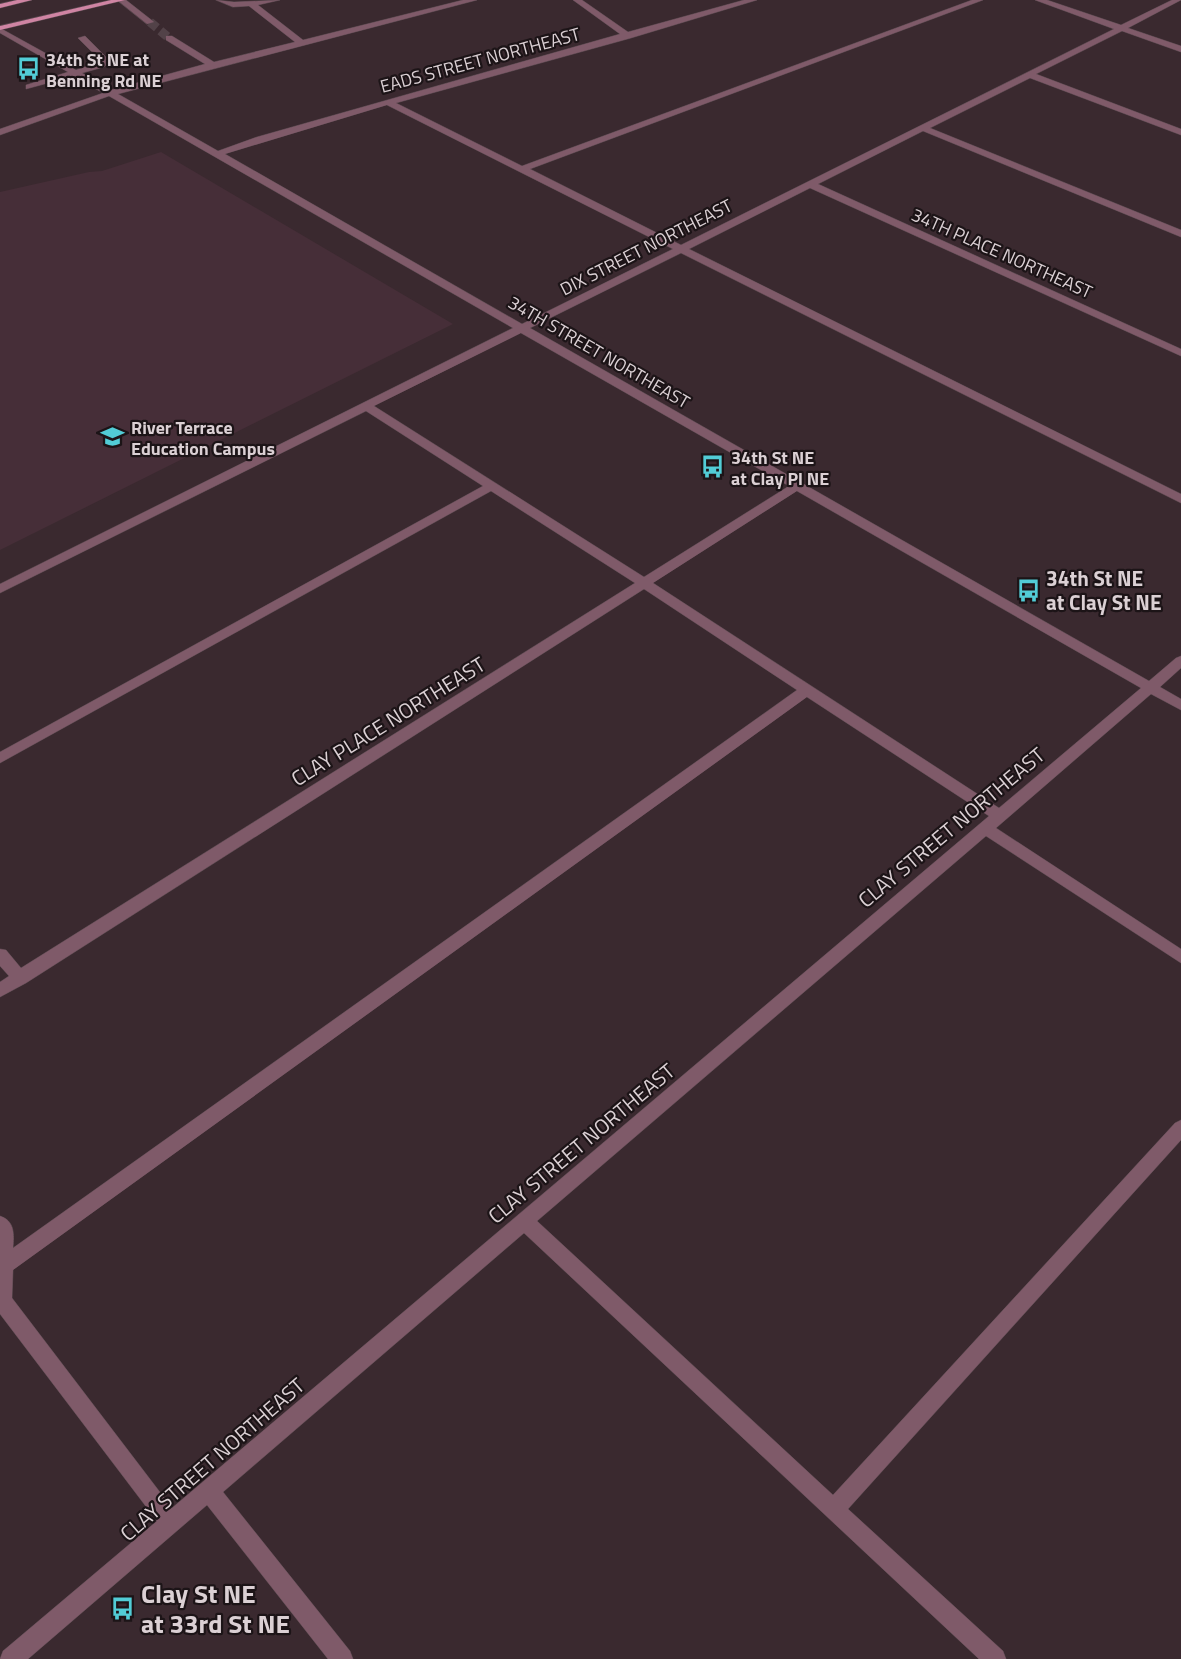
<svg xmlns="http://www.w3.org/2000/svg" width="1181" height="1659" viewBox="0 0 1181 1659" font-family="'Titillium Web',sans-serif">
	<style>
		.built { fill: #462e38 }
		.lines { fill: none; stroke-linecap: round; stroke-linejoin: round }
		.minor-tunnel { stroke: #524248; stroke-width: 9; stroke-dasharray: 9 4.5; stroke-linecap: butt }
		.minor-casing { stroke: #57474d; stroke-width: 1 }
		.major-casing { stroke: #57474d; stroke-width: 1 }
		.minor { fill: #7f5a69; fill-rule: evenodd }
		.major { fill: #cf84a3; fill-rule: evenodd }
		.labels { text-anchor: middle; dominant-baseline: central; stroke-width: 4.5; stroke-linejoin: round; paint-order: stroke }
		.far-poi-label { font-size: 18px; font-weight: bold; fill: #dbd0d4; stroke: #1c1417; text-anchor: start }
		.far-street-label { font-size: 18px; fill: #dbd0d4; stroke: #1c1417 }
		.poi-label { font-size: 21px; font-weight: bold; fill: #dbd0d4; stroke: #1c1417; text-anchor: start }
		.street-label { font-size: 21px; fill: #dbd0d4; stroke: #1c1417 }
		.near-poi-label { font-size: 26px; font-weight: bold; fill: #dbd0d4; stroke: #1c1417; text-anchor: start }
	</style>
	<rect width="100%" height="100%" fill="#3a292f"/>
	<polygon class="built" points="161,152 453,324 0,550 0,192 89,172 102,171"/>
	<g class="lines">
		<polyline class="minor-tunnel" points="150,22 169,38"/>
		<defs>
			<g id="minor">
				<polygon points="117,0 126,0 154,22 147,24"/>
				<path d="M216 0 234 2 280 0 258 5 303 40 463 0H477L118 94 218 151 257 137 620 34 573 0H582L628 32 744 0H757L631 38 396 103 522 166 972 0H983L530 169 681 245 1114 29 1035 0H1047L1121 25 1172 0H1181L1128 28 1181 46V52L1122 31 1036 74 1181 129V135L1030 78 930 128 1181 230V237L923 131 818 184 1181 349V356L810 188 689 249 1181 494V503L681 253 530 328 1149 681 1176 658 1181 656V668L1160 687 1181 699V710L1151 694 996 828 1181 949V963L986 836 537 1221 833 1495 1175 1123 1181 1120V1140L848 1509 1003 1651 1006 1659H979L524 1233 223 1492 350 1651 353 1659H328L207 1505 28 1659H0L3 1651 157 1521 0 1314V1216C15 1221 14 1234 13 1248L797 690 644 589 26 983 0 997V982L9 976 0 966V949L6 950 21 968 635 583 491 491 0 763V752L483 486 366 411 0 593V584L513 328 109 96 0 135V129L103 93 74 76 26 89V85L68 72 0 33V28L76 70 101 61 78 38 85 36 110 61 104 67 82 73 111 90 205 64 166 40V36H172L214 62 295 42 249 6 233 7ZM387 105 673 249 522 324 225 154ZM521 333 789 486 644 577 374 406ZM797 491 1141 688 999 808 653 583ZM807 697 989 816 172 1508 12 1298 13 1270Z"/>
			</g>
			<g id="major">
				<polygon points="17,0 32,0 0,8 0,4"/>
				<polygon points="111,0 125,0 0,30 0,26"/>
			</g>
		</defs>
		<use href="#minor" class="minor-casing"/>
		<use href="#major" class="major-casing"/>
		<use href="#minor" class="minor"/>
		<use href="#major" class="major"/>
	</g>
	<defs>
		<symbol id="bus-bare" viewBox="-9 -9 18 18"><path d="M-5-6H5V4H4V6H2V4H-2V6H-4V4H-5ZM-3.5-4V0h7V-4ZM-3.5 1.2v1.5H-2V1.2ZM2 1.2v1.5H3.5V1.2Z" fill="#52ccd6" stroke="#1c1417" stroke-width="2.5" paint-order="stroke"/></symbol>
		<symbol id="school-bare" viewBox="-9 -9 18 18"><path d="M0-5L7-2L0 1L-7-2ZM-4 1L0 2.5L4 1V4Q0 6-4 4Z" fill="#52ccd6" stroke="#1c1417" stroke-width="2.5" paint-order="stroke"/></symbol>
	</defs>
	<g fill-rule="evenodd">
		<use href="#bus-bare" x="12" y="52" width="33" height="33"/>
		<use href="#school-bare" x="96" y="420" width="33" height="33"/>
		<use href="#bus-bare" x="696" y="450" width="33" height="33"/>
		<use href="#bus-bare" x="1012" y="574" width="33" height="33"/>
		<use href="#bus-bare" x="106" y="1592" width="33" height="33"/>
	</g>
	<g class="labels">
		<g class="far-poi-label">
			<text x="46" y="59">34th St NE at<tspan x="46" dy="21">Benning Rd NE</tspan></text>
			<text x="131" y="427">River Terrace<tspan x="131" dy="21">Education Campus</tspan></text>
			<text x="731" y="457">34th St NE<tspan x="731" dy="21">at Clay Pl NE</tspan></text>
		</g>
		<g class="far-street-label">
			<text transform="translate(480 60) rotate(-15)">EADS STREET NORTHEAST</text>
			<text transform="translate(646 247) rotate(-27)">DIX STREET NORTHEAST</text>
			<text transform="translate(1002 253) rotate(24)">34TH PLACE NORTHEAST</text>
			<text transform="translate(599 352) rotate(30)">34TH STREET NORTHEAST</text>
		</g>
		<g class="poi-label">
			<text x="1046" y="578">34th St NE<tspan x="1046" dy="24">at Clay St NE</tspan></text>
		</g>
		<g class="street-label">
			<text transform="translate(388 721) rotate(-32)">CLAY PLACE NORTHEAST</text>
			<text transform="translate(951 827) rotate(-40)">CLAY STREET NORTHEAST</text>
			<text transform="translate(581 1143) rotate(-40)">CLAY STREET NORTHEAST</text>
			<text transform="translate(212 1459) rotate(-41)">CLAY STREET NORTHEAST</text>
		</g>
		<g class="near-poi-label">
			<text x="141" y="1593">Clay St NE<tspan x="141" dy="30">at 33rd St NE</tspan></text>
		</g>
	</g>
</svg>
